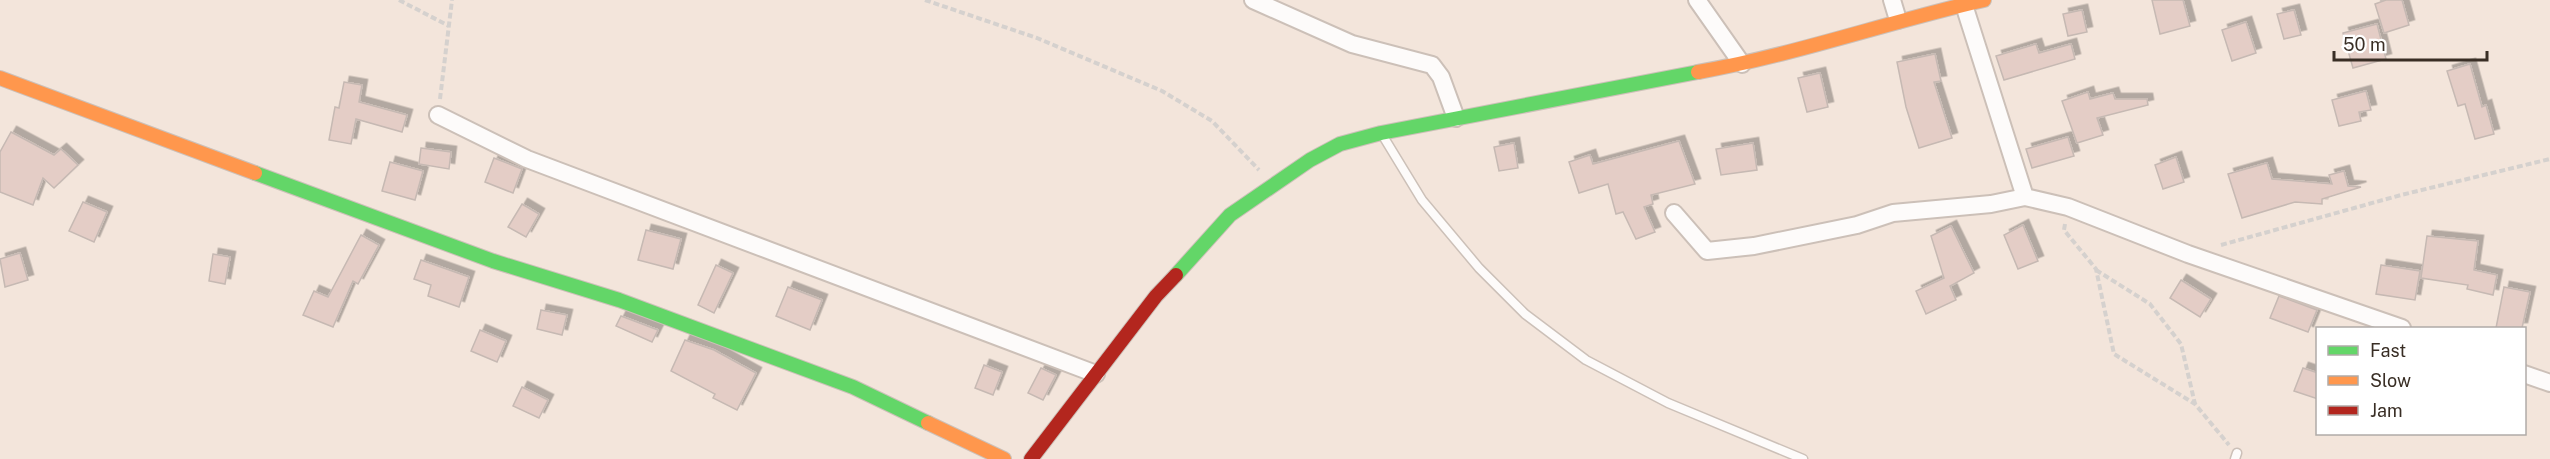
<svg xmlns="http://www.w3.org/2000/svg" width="2550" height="459" viewBox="0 0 2550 459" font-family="'Public Sans',sans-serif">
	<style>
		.building { fill: #e4cdc6; stroke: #c6b9b3; stroke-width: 1.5; filter: url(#shadow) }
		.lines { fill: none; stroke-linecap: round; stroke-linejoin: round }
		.lane-casing { stroke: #ccc0b8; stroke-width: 11 }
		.street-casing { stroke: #ccc0b8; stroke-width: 20 }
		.fast-casing { stroke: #ccc0b8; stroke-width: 16 }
		.slow-casing { stroke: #ccc0b8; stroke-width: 16 }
		.jam-casing { stroke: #ccc0b8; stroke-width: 16 }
		.path { stroke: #d5d1ce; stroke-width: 4; stroke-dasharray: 6 3; stroke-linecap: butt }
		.lane { stroke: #fdfbfa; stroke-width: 8 }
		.street { stroke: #fdfbfa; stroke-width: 16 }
		.fast { stroke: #63d668; stroke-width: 14 }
		.slow { stroke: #ff974d; stroke-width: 14 }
		.jam { stroke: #b3261e; stroke-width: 14 }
	</style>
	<defs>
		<filter id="shadow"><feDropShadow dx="5.5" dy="-5.5" stdDeviation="0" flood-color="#0004"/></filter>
	</defs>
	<rect width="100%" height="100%" fill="#f3e5db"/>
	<g class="building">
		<polygon points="2152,0 2183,0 2190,26 2160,34"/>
		<polygon points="2386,0 2402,0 2409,25 2384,33 2375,4"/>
		<polygon points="2082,10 2087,32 2068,36 2063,14"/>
		<polygon points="2294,10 2301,35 2284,39 2277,14"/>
		<polygon points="2246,22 2256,53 2232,61 2222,30"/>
		<polygon points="2377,24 2386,59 2353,68 2343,33"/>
		<polygon points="2036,44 2039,53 2071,44 2075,59 2004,80 1996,56"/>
		<polygon points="1935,54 1941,81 1934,82 1952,138 1919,148 1906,107 1897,62"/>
		<polygon points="2470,64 2482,107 2486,105 2494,134 2475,139 2465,104 2458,106 2447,71"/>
		<polygon points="1820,73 1828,107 1807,112 1798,78"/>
		<polygon points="344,82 362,85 359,102 407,115 402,132 356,119 351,144 329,140 335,107 339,108"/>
		<polygon points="2366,91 2371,110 2359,112 2361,121 2339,126 2332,100"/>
		<polygon points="2088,92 2090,99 2113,93 2115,99 2147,99 2148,105 2097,118 2103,135 2077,143 2062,101"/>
		<polygon points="11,132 54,155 61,149 78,165 54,188 43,178 33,205 0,192 0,152"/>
		<polygon points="2068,137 2074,156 2032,168 2026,149"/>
		<polygon points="1679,141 1695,184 1651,195 1653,204 1644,207 1655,232 1636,239 1623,212 1616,214 1608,184 1579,193 1569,162 1590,155 1593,164"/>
		<polygon points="1514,143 1518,168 1499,171 1494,147"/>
		<polygon points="1753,143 1757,170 1721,175 1716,149"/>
		<polygon points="421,148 451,152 449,169 419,164"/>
		<polygon points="2176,157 2184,182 2163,189 2155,165"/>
		<polygon points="494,158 522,169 513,193 485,182"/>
		<polygon points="390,162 423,171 415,200 382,191"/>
		<polygon points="2267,163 2272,179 2332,184 2329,175 2344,171 2348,186 2361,187 2322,199 2322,204 2295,202 2242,218 2228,174"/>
		<polygon points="83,202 107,212 94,242 69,231"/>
		<polygon points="522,204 539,214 526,237 508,227"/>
		<polygon points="2023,225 2038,261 2018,269 2004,235"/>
		<polygon points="1951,226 1974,273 1950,286 1956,300 1926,314 1916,291 1944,278 1931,236"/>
		<polygon points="646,230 681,239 673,269 638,260"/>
		<polygon points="361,235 379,245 358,284 353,281 333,327 303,315 314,291 328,297"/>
		<polygon points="2427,236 2478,241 2474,270 2497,275 2493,295 2467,289 2468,285 2421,278"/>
		<polygon points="20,253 28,280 5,287 0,259"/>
		<polygon points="213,254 230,257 225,284 209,281"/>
		<polygon points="421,260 469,277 459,307 428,296 431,285 414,279"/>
		<polygon points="716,265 733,273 714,313 698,305"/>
		<polygon points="2381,265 2420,271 2415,300 2376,294"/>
		<polygon points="2181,280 2211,299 2200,317 2170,298"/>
		<polygon points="788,287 822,300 810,330 776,316"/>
		<polygon points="2504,287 2530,292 2522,328 2496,328"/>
		<polygon points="2279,296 2317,310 2308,332 2270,318"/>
		<polygon points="541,310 567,315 562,335 537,329"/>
		<polygon points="621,316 658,330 652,342 616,326"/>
		<polygon points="480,330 506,341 497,362 471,351"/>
		<polygon points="685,340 714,350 756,373 737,410 713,398 715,394 671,371"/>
		<polygon points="984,365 1002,372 993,395 975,388"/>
		<polygon points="1041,368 1056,375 1043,400 1028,393"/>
		<polygon points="2303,368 2318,373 2318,399 2294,391"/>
		<polygon points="522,387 548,400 539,418 513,406"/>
	</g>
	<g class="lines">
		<defs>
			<g id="lane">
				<polyline points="1383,136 1422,200 1479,268 1525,314 1586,360 1668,403 1803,459"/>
				<polyline points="2235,459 2237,453"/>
			</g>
			<g id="street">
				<polyline points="1253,0 1352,44 1432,65 1441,77 1456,118"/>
				<polyline points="1697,0 1742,64"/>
				<polyline points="1892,0 1898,20"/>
				<polyline points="1964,5 2025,197 2068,207 2188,254 2402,328"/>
				<polyline points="438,115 527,159 1096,374"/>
				<polyline points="1674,213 1707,251 1754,246 1857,225 1893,213 1991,204 2025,197"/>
				<polyline points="2524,374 2550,383"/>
			</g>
			<g id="fast">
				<polyline points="255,173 493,261 619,300 853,387 928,423"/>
				<polyline points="1176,275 1230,215 1310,160 1340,144 1381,133 1698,72"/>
			</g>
			<g id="slow">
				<path d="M1698 72C1794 55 1888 22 1984 0"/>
				<polyline points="0,78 255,173"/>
				<polyline points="928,423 1004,459"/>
			</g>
			<polyline id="jam" points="1031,459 1156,296 1176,275"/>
		</defs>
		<use href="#lane" class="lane-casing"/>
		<use href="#street" class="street-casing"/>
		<use href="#fast" class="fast-casing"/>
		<use href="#slow" class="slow-casing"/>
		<use href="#jam" class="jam-casing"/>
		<g class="path">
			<polyline points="399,0 449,26"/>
			<polyline points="925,0 1037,38 1162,91 1212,121 1259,170"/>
			<polyline points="440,99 452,0"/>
			<polyline points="2065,224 2064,230 2096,269 2114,354 2195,404 2229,445"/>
			<polyline points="2221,245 2401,195 2550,159"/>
			<polyline points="2096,270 2150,304 2181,344 2195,404"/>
		</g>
		<use href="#lane" class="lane"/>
		<use href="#street" class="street"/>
		<use href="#fast" class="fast"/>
		<use href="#slow" class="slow"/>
		<use href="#jam" class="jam"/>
	</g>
	<rect x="2316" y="327" width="210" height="108" fill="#ffffff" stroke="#b0aba8" stroke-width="1.5"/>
	<rect x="2328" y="346" width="30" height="9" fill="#63d668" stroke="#b0aba8" stroke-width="1.5"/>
	<text x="2370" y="357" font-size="18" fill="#392e25">Fast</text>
	<rect x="2328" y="376" width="30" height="9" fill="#ff974d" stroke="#b0aba8" stroke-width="1.5"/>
	<text x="2370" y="387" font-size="18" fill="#392e25">Slow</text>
	<rect x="2328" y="406" width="30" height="9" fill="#b3261e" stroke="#b0aba8" stroke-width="1.5"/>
	<text x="2370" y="417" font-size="18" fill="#392e25">Jam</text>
	<path d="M2334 51v9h153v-9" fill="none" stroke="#392e25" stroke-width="3"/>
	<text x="2343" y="51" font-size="18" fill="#392e25" stroke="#ffffff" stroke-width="4.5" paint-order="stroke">50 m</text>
</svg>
